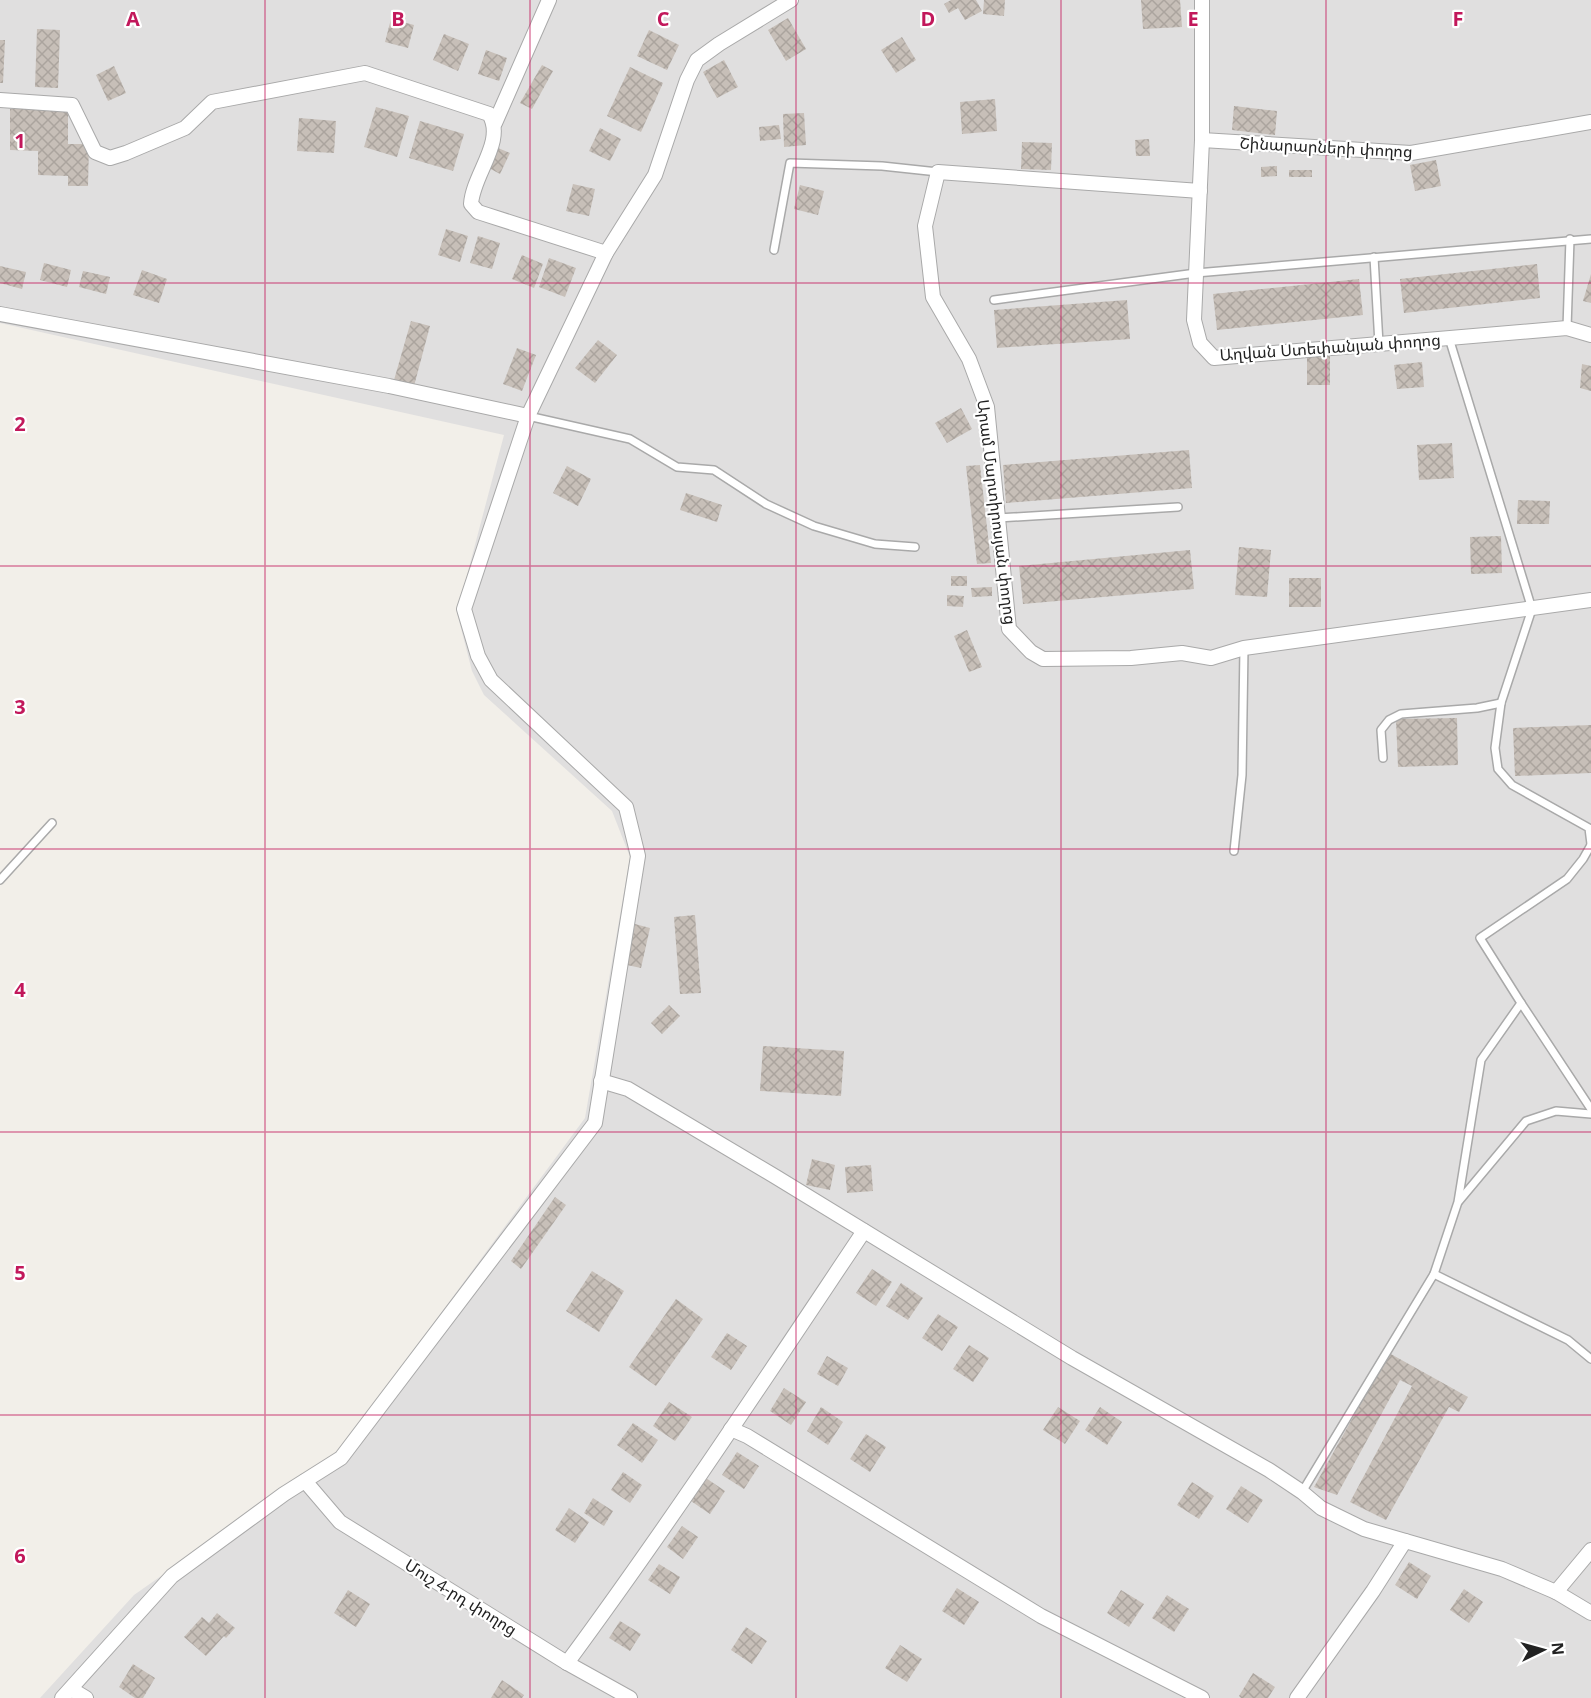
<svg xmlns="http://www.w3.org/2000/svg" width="1591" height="1698" viewBox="0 0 1591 1698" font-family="'Open Sans','Noto Sans Armenian',sans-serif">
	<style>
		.residential { fill: #e0dfdf }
		.building { fill: url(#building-cross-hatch) }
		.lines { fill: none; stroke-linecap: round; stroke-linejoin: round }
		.service-casing { stroke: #a9a9a9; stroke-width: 10 }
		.minor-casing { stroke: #a9a9a9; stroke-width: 16 }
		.service { stroke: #fff; stroke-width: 7 }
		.minor { stroke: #fff; stroke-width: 14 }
		.grid { fill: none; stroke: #c2185b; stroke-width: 1.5; stroke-opacity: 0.55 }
		.labels { text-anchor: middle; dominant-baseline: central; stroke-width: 4.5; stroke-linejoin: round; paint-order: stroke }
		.street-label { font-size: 16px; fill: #222; stroke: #fff }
		.grid-label { font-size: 20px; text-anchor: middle; font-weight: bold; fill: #c2185b; stroke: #fff; stroke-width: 4.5; stroke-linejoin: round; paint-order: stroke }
	</style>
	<defs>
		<pattern id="building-cross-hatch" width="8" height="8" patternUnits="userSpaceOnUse" patternTransform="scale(1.5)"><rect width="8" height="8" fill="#c7bfb8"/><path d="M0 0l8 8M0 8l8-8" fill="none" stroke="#aba49e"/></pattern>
	</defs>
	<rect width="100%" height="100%" fill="#f2efe9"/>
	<polygon class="residential" points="0,0 1591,0 1591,1698 40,1698 134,1595 339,1451 585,1118 630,857 612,811 484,695 472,671 457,613 504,435 0,323"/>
	<g class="building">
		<polygon points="951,0 976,0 982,11 965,20 958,8 949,13 944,4"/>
		<polygon points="984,0 1005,0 1004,16 983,14"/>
		<polygon points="1141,0 1180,0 1182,27 1143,29"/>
		<polygon points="788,18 806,49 786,61 768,30"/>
		<polygon points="391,19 414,25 408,48 385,42"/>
		<polygon points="37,29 60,30 58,88 35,87"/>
		<polygon points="649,30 679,45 667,70 637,56"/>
		<polygon points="444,34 469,44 458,71 433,60"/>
		<polygon points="902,37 916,60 896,73 881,50"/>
		<polygon points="0,40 5,40 3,83 0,83"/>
		<polygon points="486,50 507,58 499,81 478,74"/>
		<polygon points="724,60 738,87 717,98 703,72"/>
		<polygon points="542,65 553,71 532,109 520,103"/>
		<polygon points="114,66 126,93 108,101 96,75"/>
		<polygon points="630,67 663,83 641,132 607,116"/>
		<polygon points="995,99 997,131 962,134 960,102"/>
		<polygon points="1234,106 1277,111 1275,135 1232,130"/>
		<polygon points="376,107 409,116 397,157 364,147"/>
		<polygon points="10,109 68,109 68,144 89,144 88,186 68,186 68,176 38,175 38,151 10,150"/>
		<polygon points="804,113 806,145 784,147 783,114"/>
		<polygon points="299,118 336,121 334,153 297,151"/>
		<polygon points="420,121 464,134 453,171 409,158"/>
		<polygon points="779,125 781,139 760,141 759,127"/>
		<polygon points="600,128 621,139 610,161 589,151"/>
		<polygon points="1149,139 1150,156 1136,156 1135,140"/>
		<polygon points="1022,142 1052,143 1051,170 1021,169"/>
		<polygon points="498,148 510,153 500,174 489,168"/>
		<polygon points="1436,160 1441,186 1415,191 1410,165"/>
		<polygon points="1277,166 1277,176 1261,177 1261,167"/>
		<rect x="1289" y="170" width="23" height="7"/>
		<polygon points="573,184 595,189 589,216 566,211"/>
		<polygon points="800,185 824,191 818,215 794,209"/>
		<polygon points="446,229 468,236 460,262 438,255"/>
		<polygon points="478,236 500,243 492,269 470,263"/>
		<polygon points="522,255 543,264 534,288 512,279"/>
		<polygon points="549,258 576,268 565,297 539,287"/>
		<polygon points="44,263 71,270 67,287 40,280"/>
		<polygon points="1537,264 1540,298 1404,313 1400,279"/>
		<polygon points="0,266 26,272 22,289 0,283"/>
		<polygon points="142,270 167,279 159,303 133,295"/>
		<polygon points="83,271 110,277 106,294 79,287"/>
		<polygon points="1591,274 1591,303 1583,301"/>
		<polygon points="1359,279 1363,315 1217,330 1213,294"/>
		<polygon points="1127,300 1130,339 997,348 994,310"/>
		<polygon points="411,321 430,326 414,386 394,380"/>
		<polygon points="598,340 617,355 595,383 575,368"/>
		<polygon points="517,348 536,355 522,391 503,384"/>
		<rect x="1307" y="356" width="23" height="29"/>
		<polygon points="1422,362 1424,387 1397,389 1394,365"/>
		<polygon points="1582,364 1591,366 1591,391 1580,388"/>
		<polygon points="961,408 972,429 947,443 935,423"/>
		<polygon points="1452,443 1454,478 1419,480 1417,445"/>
		<polygon points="1189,450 1192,488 1006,503 1003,465"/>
		<polygon points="980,465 991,563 977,564 966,466"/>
		<polygon points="567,466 591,479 578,506 553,493"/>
		<polygon points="686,493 722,505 717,522 680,510"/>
		<polygon points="1518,500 1550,501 1549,524 1517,524"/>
		<polygon points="1501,536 1502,573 1471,574 1470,537"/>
		<polygon points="1239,547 1271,550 1267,597 1235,595"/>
		<polygon points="1190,550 1194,589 1023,604 1019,566"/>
		<rect x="951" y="576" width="16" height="10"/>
		<rect x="1289" y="578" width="32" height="29"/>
		<polygon points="992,587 992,596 972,597 971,588"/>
		<polygon points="947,595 964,596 963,607 947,606"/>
		<polygon points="967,630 982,667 969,672 954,636"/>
		<polygon points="1457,718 1458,765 1398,767 1396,719"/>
		<polygon points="1591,725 1591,773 1515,776 1513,728"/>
		<polygon points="695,915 701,993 680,994 674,917"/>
		<polygon points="635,924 650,928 641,968 627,965"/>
		<polygon points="669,1005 680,1016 662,1034 651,1023"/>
		<polygon points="763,1046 844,1051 841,1096 760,1091"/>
		<polygon points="812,1159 835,1165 830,1190 806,1185"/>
		<polygon points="871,1165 873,1191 847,1193 845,1167"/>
		<polygon points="555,1197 566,1205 521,1269 511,1261"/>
		<polygon points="872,1269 892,1282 876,1306 856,1293"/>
		<polygon points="592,1271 624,1291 599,1332 566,1311"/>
		<polygon points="901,1283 923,1298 908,1320 886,1306"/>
		<polygon points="676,1299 703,1319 656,1386 629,1367"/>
		<polygon points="938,1314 958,1327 942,1351 922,1338"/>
		<polygon points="727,1333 747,1346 731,1370 711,1357"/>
		<polygon points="969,1345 989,1358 973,1382 953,1369"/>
		<polygon points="1389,1353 1468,1397 1459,1412 1449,1407 1386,1520 1350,1502 1412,1386 1400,1380 1337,1495 1314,1487"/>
		<polygon points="827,1356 848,1368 838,1386 817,1374"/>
		<polygon points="784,1388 806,1402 791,1425 770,1411"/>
		<polygon points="669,1402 692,1417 675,1441 653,1426"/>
		<polygon points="821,1407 843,1422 828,1445 807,1431"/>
		<polygon points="1058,1407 1080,1421 1065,1444 1043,1430"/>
		<polygon points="1100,1407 1122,1422 1107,1445 1085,1430"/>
		<polygon points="633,1423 658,1440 642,1463 617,1445"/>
		<polygon points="866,1434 886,1447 870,1472 850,1459"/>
		<polygon points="737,1452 759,1466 744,1489 722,1475"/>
		<polygon points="623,1472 642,1485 630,1503 611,1490"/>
		<polygon points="703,1476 725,1491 710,1514 688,1499"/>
		<polygon points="1192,1482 1214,1496 1199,1519 1177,1505"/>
		<polygon points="1241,1486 1263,1500 1248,1523 1226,1509"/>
		<polygon points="593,1498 613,1511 604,1526 584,1513"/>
		<polygon points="569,1508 589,1522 575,1543 555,1530"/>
		<polygon points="682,1526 698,1537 683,1559 667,1547"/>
		<polygon points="1409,1562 1431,1576 1417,1599 1395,1585"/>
		<polygon points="659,1564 680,1577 670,1594 648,1580"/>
		<polygon points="957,1588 979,1602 964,1625 942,1611"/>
		<polygon points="1464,1589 1483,1602 1469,1623 1450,1610"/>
		<polygon points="348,1590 370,1604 356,1627 334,1613"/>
		<polygon points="1121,1590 1144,1604 1129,1627 1107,1613"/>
		<polygon points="1167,1595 1189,1609 1174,1632 1152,1618"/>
		<polygon points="217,1613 235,1628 226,1638 224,1636 206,1656 184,1637 202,1617 209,1623"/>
		<polygon points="620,1621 641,1634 630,1651 609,1638"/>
		<polygon points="746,1627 767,1641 752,1664 731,1650"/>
		<polygon points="900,1645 922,1659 907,1682 885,1668"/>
		<polygon points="133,1664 155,1678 143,1698 135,1698 119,1687"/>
		<polygon points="1253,1673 1275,1687 1268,1698 1241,1698 1239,1696"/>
		<polygon points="502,1680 524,1695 522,1698 491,1698"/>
	</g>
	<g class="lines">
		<defs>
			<g id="service">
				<polyline points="774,250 790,163 882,166 938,172"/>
				<polyline points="1374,257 1379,344"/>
				<polyline points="994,300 1196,273 1591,239"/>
				<polyline points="1567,328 1570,239"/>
				<polyline points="1449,338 1532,609 1501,703 1495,748 1498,769 1512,785 1589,828 1591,844"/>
				<polyline points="528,416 630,439 677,467 714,470 766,504 814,526 875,544 915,547"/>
				<polyline points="998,518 1178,507"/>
				<polyline points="1383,758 1381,730 1389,720 1401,714 1477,708 1501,703"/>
				<polyline points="1234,851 1242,775 1244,648"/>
				<polyline points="0,880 52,823"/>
				<polyline points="1521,1003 1591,1109"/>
				<polyline points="1459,1201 1526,1121 1556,1111 1591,1114"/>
				<polyline points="1434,1274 1568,1340 1591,1359"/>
				<polyline points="1302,1492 1434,1274 1458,1202 1481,1060 1521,1003 1480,938 1567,879 1583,859 1591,845"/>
			</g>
			<g id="minor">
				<polyline points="1202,0 1202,140 1194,320 1200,343 1214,358 1567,328 1591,335"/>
				<path d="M0 100 72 105 95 152 110 158 126 153 185 128 212 102 365 73 489 114C506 141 473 174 471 204L478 212 606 253"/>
				<polyline points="495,123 549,0"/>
				<polyline points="1202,140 1411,153 1591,122"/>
				<polyline points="1200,191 938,172 925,226 933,297 969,359 987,407 1009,629 1031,652 1043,659 1131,658 1182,653 1211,658 1244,648 1591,600"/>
				<polyline points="0,314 389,386 528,416"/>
				<polyline points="601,1081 628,1089 776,1177 1072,1358 1269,1470 1302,1492 1321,1508 1364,1529 1502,1569 1556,1592 1591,1613"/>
				<polyline points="731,1429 747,1436 1041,1616 1202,1698"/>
				<polyline points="305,1481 340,1522 567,1663 630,1698"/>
				<polyline points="1556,1592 1591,1550"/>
				<path d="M567 1663C671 1522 767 1376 864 1231"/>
				<polyline points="71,1689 86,1698"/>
				<polyline points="62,1698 172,1576 284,1494 341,1458 595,1123 638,856 626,807 491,680 478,656 464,609 528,416 606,253 655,175 687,80 697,60 719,44 791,0"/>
				<polyline points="1297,1698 1373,1591 1405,1541"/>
			</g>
		</defs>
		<use href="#service" class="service-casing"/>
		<use href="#minor" class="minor-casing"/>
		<use href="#service" class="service"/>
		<use href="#minor" class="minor"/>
	</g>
	<path class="grid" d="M265 0V1698M530 0V1698M796 0V1698M1061 0V1698M1326 0V1698M0 283H1591M0 566H1591M0 849H1591M0 1132H1591M0 1415H1591"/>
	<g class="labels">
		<g class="street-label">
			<text transform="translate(1326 147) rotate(3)">Շինարարների փողոց</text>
			<text transform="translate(1330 347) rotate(-4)">Աղվան Ստեփանյան փողոց</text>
			<text transform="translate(997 512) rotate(83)">Արամ Մարտիրոսյան փողոց</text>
			<text transform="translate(461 1597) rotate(32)">Մուշ 4-րդ փողոց</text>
		</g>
	</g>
	<g class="grid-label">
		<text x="133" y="26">A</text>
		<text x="398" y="26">B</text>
		<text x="663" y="26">C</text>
		<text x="928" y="26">D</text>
		<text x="1193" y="26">E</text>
		<text x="1458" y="26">F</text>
		<text x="20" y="148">1</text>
		<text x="20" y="431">2</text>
		<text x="20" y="714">3</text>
		<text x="20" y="997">4</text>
		<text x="20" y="1280">5</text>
		<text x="20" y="1563">6</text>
	</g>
	<g transform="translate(1543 1650) rotate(85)" stroke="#ffffff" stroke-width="4.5" paint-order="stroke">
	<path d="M0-4.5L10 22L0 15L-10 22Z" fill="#222222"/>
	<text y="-9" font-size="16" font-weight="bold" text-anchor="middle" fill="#222222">N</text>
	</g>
</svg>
